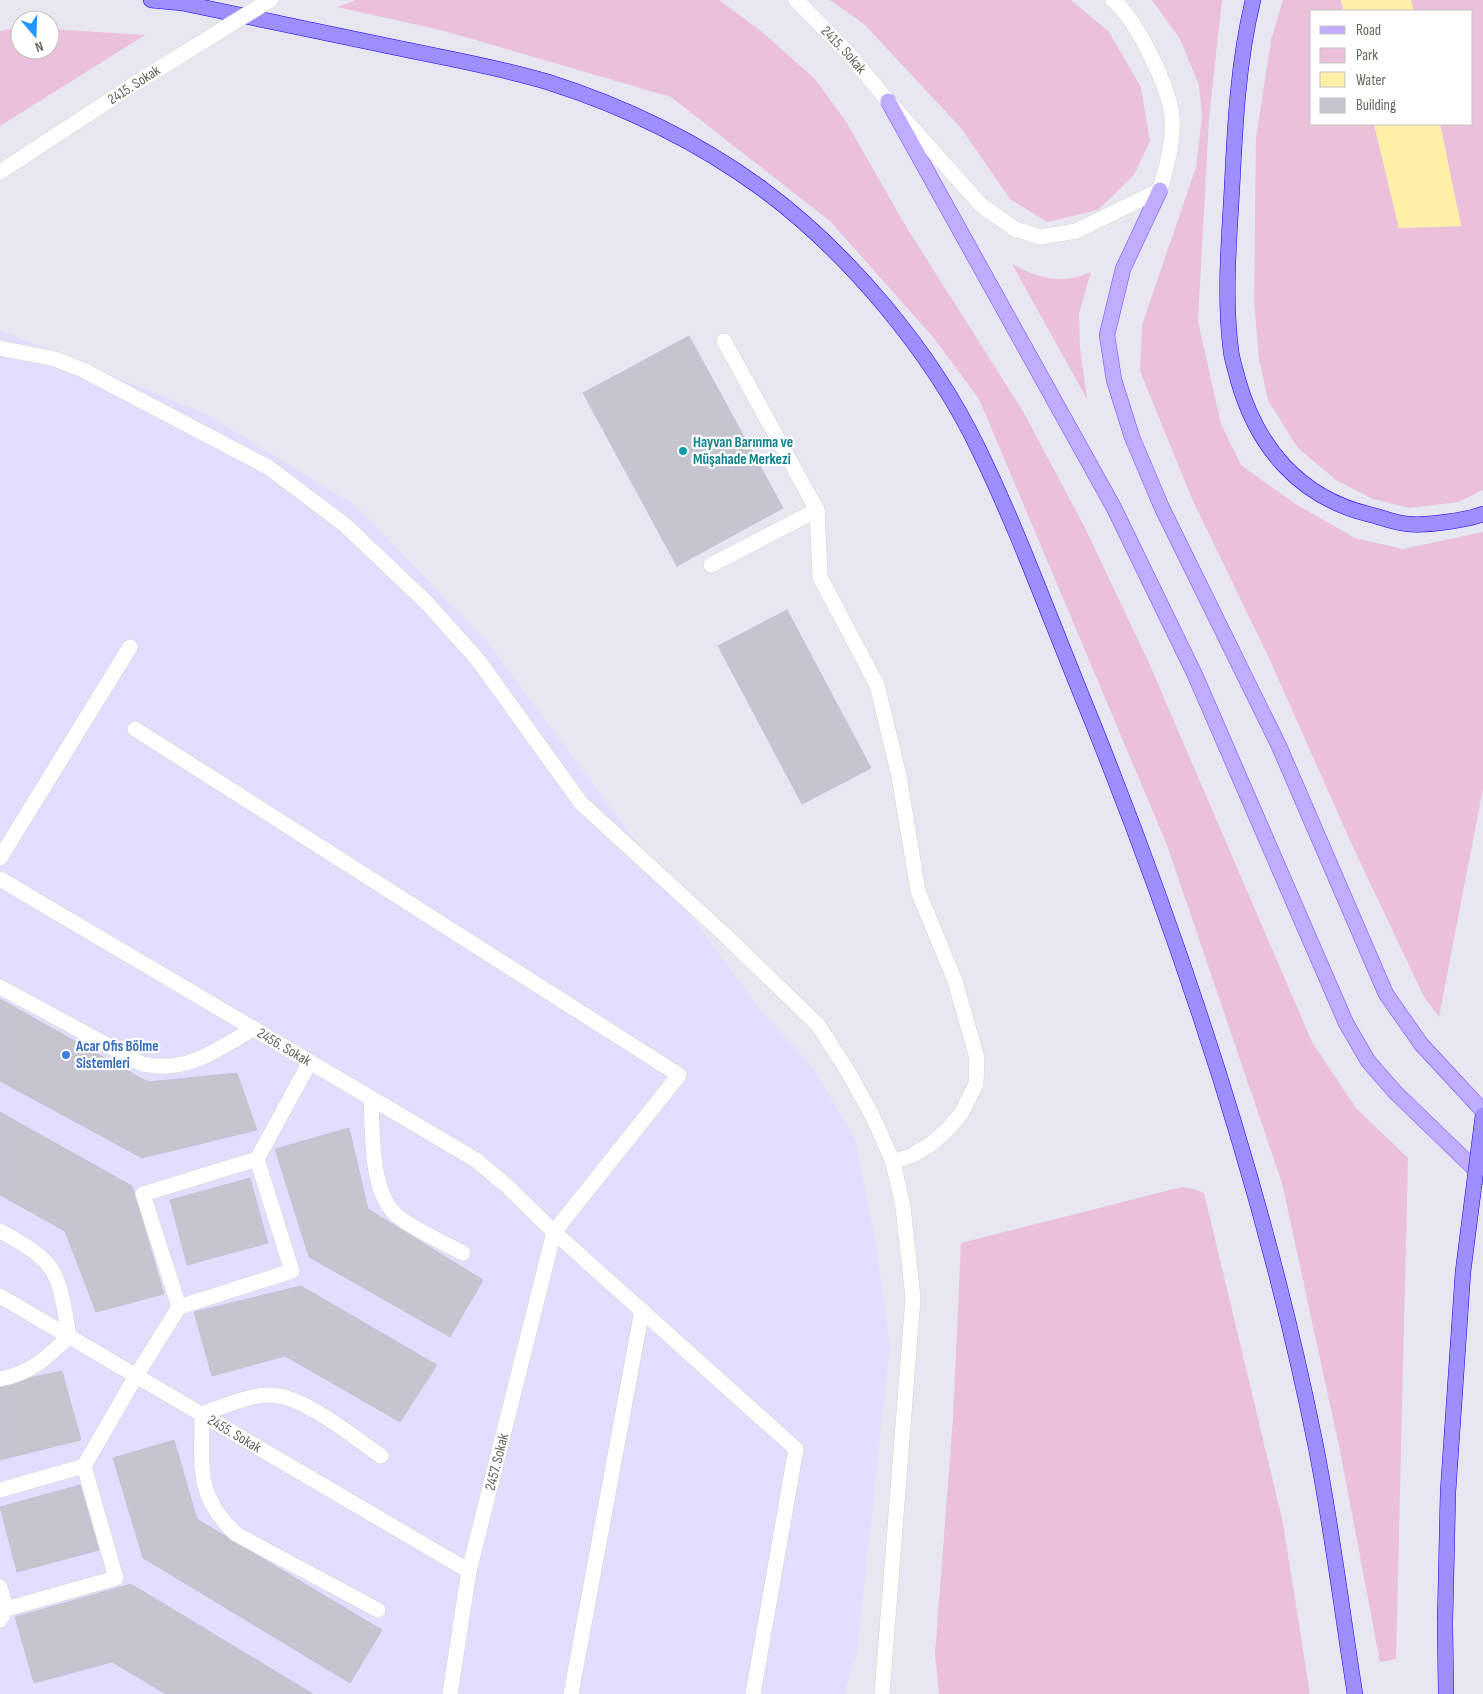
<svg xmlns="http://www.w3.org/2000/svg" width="1483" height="1694" viewBox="0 0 1483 1694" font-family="'Sofia Sans Condensed',sans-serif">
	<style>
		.commercial { fill: #e3ddff }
		.green { fill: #ebc0da }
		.water { fill: #fff0a8 }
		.building { fill: #c5c4cf; stroke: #c5c3d7 }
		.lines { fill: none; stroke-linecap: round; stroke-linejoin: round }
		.lane-casing { stroke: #d3d4cc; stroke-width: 16 }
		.street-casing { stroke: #d3d4cc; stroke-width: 16 }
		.secondary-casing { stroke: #d8d8ce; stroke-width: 16 }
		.primary-casing { stroke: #6451ff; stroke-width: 16 }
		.highway-casing { stroke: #1300f7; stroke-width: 16 }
		.lane { stroke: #fff; stroke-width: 15 }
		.street { stroke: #fff; stroke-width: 15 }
		.secondary { stroke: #fff; stroke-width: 15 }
		.primary { stroke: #c0adff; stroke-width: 15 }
		.highway { stroke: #9e8fff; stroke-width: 15 }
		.secondary-bridge-casing { stroke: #d8d8ce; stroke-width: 16; stroke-linecap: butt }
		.highway-bridge-casing { stroke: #1300f7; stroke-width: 16; stroke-linecap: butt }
		.secondary-bridge { stroke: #fff; stroke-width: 15 }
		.highway-bridge { stroke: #9e8fff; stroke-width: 15 }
		.culture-dot { fill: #0f9aa8; stroke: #fff; stroke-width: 2 }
		.shop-dot { fill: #3f7fe0; stroke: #fff; stroke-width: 2 }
		.labels { text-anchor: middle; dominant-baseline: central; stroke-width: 4.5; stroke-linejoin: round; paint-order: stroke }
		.street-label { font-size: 15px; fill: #68675d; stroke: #fff }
		.culture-label { font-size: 15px; font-weight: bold; fill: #0d838f; stroke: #fff; text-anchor: start }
		.shop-label { font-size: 15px; font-weight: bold; fill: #366cbe; stroke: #fff; text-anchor: start }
	</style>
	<rect width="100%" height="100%" fill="#e8e6f1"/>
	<polygon class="commercial" points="0,330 208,415 356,506 488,643 760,1009 813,1068 855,1139 875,1240 890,1346 857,1652 844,1694 0,1694"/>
	<g class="green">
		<polygon points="356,0 719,0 762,32 815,79 847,123 902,220 1024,413 1085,528 1149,663 1312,1042 1356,1108 1408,1158 1396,1659 1380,1662 1340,1451 1282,1183 1167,845 979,399 933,337 830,221 671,97 441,30 337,7"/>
		<polygon points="830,0 1071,0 1109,32 1141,87 1150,141 1134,175 1098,210 1047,222 1010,199 961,128 865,25"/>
		<polygon points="1152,0 1222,0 1209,118 1198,321 1221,424 1241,465 1294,503 1355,538 1403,549 1483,532 1483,788 1439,1017 1424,997 1353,847 1269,658 1193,501 1140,371 1142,325 1196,167 1202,117 1199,85 1180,39"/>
		<polygon points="1283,0 1341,0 1344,11 1312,11 1312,124 1374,124 1399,228 1461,226 1440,124 1472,124 1472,11 1414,11 1411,0 1483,0 1483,490 1458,502 1410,508 1373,499 1336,480 1297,447 1268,400 1259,359 1254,300 1256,138 1271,40"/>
		<polygon points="20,27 20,50 50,50 50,29 145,35 0,126 0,31"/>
		<path d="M1012 264C1040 279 1061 285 1091 272L1079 313 1080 348 1087 399Z"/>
		<polygon points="1182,1187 1194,1189 1204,1193 1283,1523 1310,1694 939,1694 935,1654 953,1418 961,1243"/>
	</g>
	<g class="water">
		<polygon points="1341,0 1411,0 1414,11 1344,11"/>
		<polygon points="1374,124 1440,124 1461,226 1399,228"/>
	</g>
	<g class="building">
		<polygon points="689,336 783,508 677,566 583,393"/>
		<polygon points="787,610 871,768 802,804 718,646"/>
		<polygon points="0,999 148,1082 237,1073 257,1130 142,1158 0,1081"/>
		<polygon points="0,1112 132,1186 164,1294 96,1312 65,1231 0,1195"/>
		<polygon points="349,1128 368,1209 483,1280 450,1337 309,1257 275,1149"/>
		<polygon points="250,1178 268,1243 187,1265 170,1200"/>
		<polygon points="301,1286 437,1365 400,1422 285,1356 212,1376 194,1312"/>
		<polygon points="62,1371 81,1440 0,1460 0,1384"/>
		<polygon points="174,1440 197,1519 382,1630 350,1683 143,1558 113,1458"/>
		<polygon points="80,1485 99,1550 17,1572 0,1507"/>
		<polygon points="131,1584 313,1694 166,1694 112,1662 34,1683 15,1617"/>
	</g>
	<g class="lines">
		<defs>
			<g id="lane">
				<polyline points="724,341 817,510 820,577 877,685 899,776 918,891 955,981 977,1058 976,1084 961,1114 947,1130 931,1144 913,1155 893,1162"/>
				<polyline points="0,348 55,359 83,370 268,467 345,525 427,603 478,660 581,803 725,935 818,1025 847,1070 872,1115 893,1162 903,1207 913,1298 882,1694"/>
				<polyline points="711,565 817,510"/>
				<polyline points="135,729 679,1075 554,1232 796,1449 753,1694"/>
				<polyline points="0,858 130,647"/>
				<path d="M0 987 142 1064C186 1074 218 1050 254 1028"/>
				<path d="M371 1098C373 1132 369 1196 400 1218 419 1232 443 1242 463 1253"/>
				<path d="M0 1231C60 1263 58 1272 69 1336 46 1358 32 1373 0 1379"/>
				<polyline points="179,1307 143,1194 257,1159 310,1062"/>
				<polyline points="0,1490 84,1466 136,1376 179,1307 292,1271 257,1159"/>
				<polyline points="0,1587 6,1609"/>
				<path d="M378 1610 236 1534C195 1496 202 1466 202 1414 222 1407 246 1396 268 1395 301 1393 353 1437 381 1456"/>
				<polyline points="0,1620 6,1609 116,1578 84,1466"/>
				<polyline points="571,1694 642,1310"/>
			</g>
			<g id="street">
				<path id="s1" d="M0 1296 469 1571"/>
			</g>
			<g id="secondary">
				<path id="s2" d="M796 0 849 54 888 101 981 205 1015 229 1040 237 1076 231 1160 190C1166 167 1174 143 1172 118 1170 88 1136 19 1113 0"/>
				<polyline points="0,172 136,83"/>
				<path id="s3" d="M0 879 476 1160 507 1186 554 1232 469 1571 450 1694"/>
			</g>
			<g id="primary">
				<polyline points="888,101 1114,508 1195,675 1346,1023 1368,1061 1395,1092 1483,1177"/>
				<polyline points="1160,190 1123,269 1107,335 1114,380 1132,437 1162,508 1279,746 1386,994 1421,1044 1483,1111"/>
			</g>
			<g id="highway">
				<path d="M151 0 182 3C252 18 323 32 393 47 445 58 498 67 548 82 623 106 698 142 761 188 847 251 932 352 978 448 1016 526 1046 608 1079 689 1179 934 1264 1187 1316 1447 1332 1529 1342 1612 1355 1694"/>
				<path d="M1253 0C1238 62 1235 125 1232 188 1229 241 1224 297 1231 351 1232 360 1236 371 1238 380 1257 447 1299 497 1368 514 1381 517 1395 523 1408 524 1426 526 1467 520 1483 514"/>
				<polyline points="1445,1623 1446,1694"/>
			</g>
		</defs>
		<use href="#lane" class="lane-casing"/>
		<use href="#street" class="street-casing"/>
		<use href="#secondary" class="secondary-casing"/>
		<use href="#primary" class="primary-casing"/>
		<use href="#highway" class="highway-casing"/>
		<use href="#lane" class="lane"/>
		<use href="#street" class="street"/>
		<use href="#secondary" class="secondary"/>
		<use href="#primary" class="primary"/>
		<use href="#highway" class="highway"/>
		<defs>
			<polyline id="secondary-bridge" points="136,83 270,0"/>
			<polyline id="highway-bridge" points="1445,1623 1448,1492 1463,1272 1483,1115"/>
		</defs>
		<use href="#secondary-bridge" class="secondary-bridge-casing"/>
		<use href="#highway-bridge" class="highway-bridge-casing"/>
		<use href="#secondary-bridge" class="secondary-bridge"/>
		<use href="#highway-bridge" class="highway-bridge"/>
	</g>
	<circle class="culture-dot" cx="683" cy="451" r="5"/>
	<circle class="shop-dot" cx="66" cy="1055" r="5"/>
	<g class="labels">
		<g class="street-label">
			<text stroke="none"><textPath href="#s2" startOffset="69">2415. Sokak</textPath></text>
			<text transform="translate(134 85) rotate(-33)">2415. Sokak</text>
			<text stroke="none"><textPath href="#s3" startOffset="330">2456. Sokak</textPath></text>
			<text stroke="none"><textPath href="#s1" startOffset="272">2455. Sokak</textPath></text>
			<text transform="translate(497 1462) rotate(-76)">2457. Sokak</text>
		</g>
		<g class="culture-label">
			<text x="693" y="442">Hayvan Barınma ve<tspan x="693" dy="17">Müşahade Merkezi</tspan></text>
		</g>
		<g class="shop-label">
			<text x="76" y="1046">Acar Ofis Bölme<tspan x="76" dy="17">Sistemleri</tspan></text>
		</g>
	</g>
	<rect x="1310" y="10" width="162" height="115" fill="#ffffff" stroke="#c3c2be"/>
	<rect x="1320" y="26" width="25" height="8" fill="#c0adff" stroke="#c3c2be"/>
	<text x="1356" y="35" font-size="15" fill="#68675d">Road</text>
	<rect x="1320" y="48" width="25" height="15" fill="#ebc0da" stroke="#c3c2be"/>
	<text x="1356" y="60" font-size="15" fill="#68675d">Park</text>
	<rect x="1320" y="72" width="25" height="15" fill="#fff0a8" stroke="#c3c2be"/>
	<text x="1356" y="85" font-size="15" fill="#68675d">Water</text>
	<rect x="1320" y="98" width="25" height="15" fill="#c5c4cf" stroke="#c3c2be"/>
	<text x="1356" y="110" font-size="15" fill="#68675d">Building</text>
	<g transform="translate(35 35) rotate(161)"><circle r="24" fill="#ffffff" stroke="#c3c2be"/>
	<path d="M0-4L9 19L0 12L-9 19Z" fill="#2196fc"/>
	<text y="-8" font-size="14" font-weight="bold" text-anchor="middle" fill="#68675d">N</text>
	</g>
</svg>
